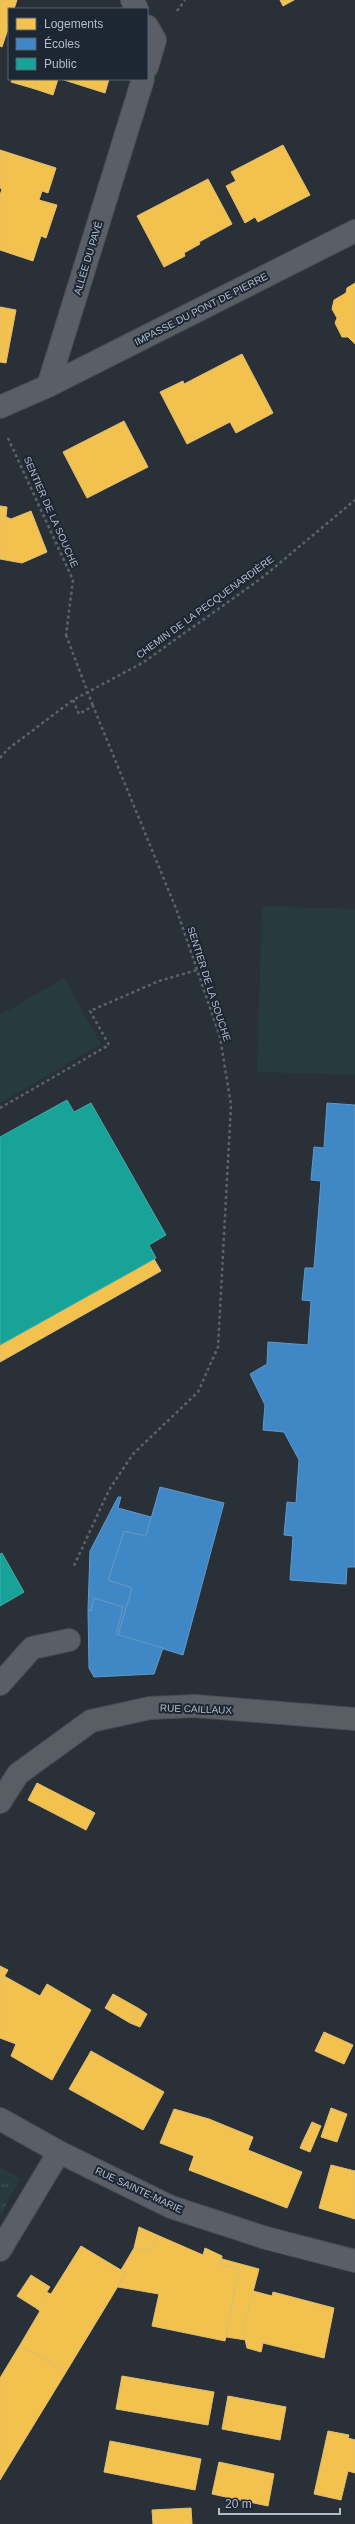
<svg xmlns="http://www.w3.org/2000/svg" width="355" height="2524" viewBox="0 0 355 2524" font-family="Arial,sans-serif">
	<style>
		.grass { fill: url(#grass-tufts) }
		.pitch { fill: #273a3e }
		.homes { fill: #f2c14e; stroke: #dfc073 }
		.schools { fill: #3f88c5; stroke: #6298c6 }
		.public { fill: #17a398; stroke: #46aaa7 }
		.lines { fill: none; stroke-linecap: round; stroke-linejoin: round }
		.lane-casing { stroke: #484c53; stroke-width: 24 }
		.street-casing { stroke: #484c53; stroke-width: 24 }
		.secondary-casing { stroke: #484c53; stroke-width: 24 }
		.path { stroke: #5d636a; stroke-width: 2.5; stroke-dasharray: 3 3; stroke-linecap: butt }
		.lane { stroke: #5a5e66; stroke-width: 22 }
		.street { stroke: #5a5e66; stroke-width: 22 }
		.secondary { stroke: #595d64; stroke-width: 22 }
		.path-bridge { stroke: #5d636a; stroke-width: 2.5; stroke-dasharray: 3 3; stroke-linecap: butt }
		.labels { text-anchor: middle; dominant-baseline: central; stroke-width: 4; stroke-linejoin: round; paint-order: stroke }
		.street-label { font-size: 10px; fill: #b4bcc9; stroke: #1d2633 }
	</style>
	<defs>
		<pattern id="grass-tufts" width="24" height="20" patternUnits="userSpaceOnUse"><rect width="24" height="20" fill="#273a3e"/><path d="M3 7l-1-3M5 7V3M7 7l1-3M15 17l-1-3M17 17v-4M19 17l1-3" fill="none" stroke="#445559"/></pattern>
	</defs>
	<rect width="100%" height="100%" fill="#2a3038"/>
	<polygon class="grass" points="0,2167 20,2179 0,2216"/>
	<g class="pitch">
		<polygon points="262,906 355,909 355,1075 257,1072"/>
		<polygon points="64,978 101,1044 0,1103 0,1015"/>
	</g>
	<g class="homes">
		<polygon points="0,0 17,0 14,9 9,9 9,26 2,47 0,46"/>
		<polygon points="280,0 294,0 283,6"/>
		<polygon points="12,79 38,79 35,89 11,82"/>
		<polygon points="38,79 58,79 53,95 35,89"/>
		<polygon points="61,79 109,79 105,93"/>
		<polygon points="283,145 310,195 258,222 255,217 245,223 226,186 236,181 231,172"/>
		<polygon points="0,150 56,168 48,193 42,191 39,200 57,205 46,238 41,236 33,261 0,250 0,195 2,189 0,188"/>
		<polygon points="208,179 232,224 199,242 200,244 184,253 185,256 164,267 137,216"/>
		<polygon points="355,283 355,344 348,337 342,337 335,323 337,318 332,309 334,300 346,293 347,288"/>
		<polygon points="0,307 16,310 6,363 0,362"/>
		<polygon points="242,354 273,413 236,433 230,422 187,444 160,392 183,381 184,384"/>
		<polygon points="124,421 148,467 87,498 63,452"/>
		<polygon points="0,506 7,507 6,517 11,519 31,511 47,552 22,563 0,559"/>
		<polygon points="154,1259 161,1271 0,1362 0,1345"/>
		<polygon points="37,1783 95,1813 86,1830 28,1800"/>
		<polygon points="0,1966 8,1970 0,1984"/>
		<polygon points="4,1976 40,1996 47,1984 91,2010 52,2080 11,2056 16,2044 0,2038 0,1984"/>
		<polygon points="113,1994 138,2008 130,2023 105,2008"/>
		<polygon points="138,2008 147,2014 140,2027 130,2023"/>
		<polygon points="324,2032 353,2045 344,2064 315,2051"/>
		<polygon points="91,2051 164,2092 143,2130 69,2089"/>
		<polygon points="331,2108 347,2114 337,2142 321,2137"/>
		<polygon points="174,2109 209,2119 253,2137 248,2150 302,2172 287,2208 189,2170 194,2156 160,2143"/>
		<polygon points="312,2122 321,2126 313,2145 303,2141"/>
		<polygon points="303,2141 313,2145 310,2152 300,2148"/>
		<polygon points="331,2165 355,2171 355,2219 319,2208"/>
		<polygon points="139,2227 157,2235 150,2251 134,2248"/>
		<polygon points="157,2235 203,2255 205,2248 222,2256 221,2265 239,2269 225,2341 152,2326 159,2294 118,2287 126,2273 121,2270 134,2248 150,2251"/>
		<polygon points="81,2246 126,2273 66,2372 20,2345 40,2311 36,2308 46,2292 51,2294"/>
		<polygon points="222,2259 259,2269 243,2330 246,2340 226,2337 239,2269 221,2265"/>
		<polygon points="31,2275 50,2287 36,2308 17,2296"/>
		<polygon points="253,2291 272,2296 273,2292 334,2308 324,2358 263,2343 261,2352 247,2348 243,2330"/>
		<polygon points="20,2345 66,2372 0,2480 0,2378"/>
		<polygon points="122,2376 214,2392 208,2425 116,2409"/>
		<polygon points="228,2396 286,2407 280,2440 222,2429"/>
		<polygon points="328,2431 349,2435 348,2438 355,2440 355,2473 348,2471 341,2500 314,2494"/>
		<polygon points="110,2441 201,2459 195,2490 104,2472"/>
		<polygon points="219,2462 274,2474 268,2506 212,2494"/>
		<polygon points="191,2508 192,2524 153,2524 152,2510"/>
	</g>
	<g class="schools">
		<polygon points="327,1103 355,1105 355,1567 347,1567 346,1584 290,1580 293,1536 284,1535 287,1502 296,1503 299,1460 284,1432 263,1430 265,1405 250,1374 267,1364 268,1342 308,1345 311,1301 302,1300 305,1268 314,1268 321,1181 311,1180 314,1147 324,1148"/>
		<polygon points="160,1487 224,1503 183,1655 118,1635 132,1588 108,1580 124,1531 146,1536"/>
		<polygon points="118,1497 121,1497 118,1508 151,1517 146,1536 124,1531 108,1580 132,1588 118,1635 116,1634 123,1607 94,1598 91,1611 88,1610 90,1551"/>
		<polygon points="94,1598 123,1607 116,1634 163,1648 154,1674 94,1677 89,1668 88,1610 91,1611"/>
	</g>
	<g class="public">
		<polygon points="67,1100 74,1112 91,1103 166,1235 149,1245 156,1258 0,1345 0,1137"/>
		<polygon points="2,1553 24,1592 0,1606 0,1554"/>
	</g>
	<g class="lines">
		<defs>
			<polyline id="lane" points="0,1684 32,1648 69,1640"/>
			<g id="street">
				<polyline points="132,0 137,9"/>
				<polyline points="147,26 155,40 147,67"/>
				<polyline points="48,386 143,79"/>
				<polyline points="0,407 48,386 355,231"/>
				<polyline points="0,2119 59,2152 171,2207 266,2238 355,2261"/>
				<polyline points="0,2250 59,2152"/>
			</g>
			<polyline id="secondary" points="0,1802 18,1774 91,1721 150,1708 195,1706 355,1719"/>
		</defs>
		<use href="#lane" class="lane-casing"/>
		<use href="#street" class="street-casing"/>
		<use href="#secondary" class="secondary-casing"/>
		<g class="path">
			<polyline points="177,11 185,0"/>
			<polyline points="8,438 73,580 66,635"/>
			<polyline points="73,700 79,714 93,706 177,911 220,1037 231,1105 218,1347 198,1392 133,1454 109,1490 73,1568"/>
			<polyline points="0,758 8,749 73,700 144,662 263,577 355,500"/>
			<polyline points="0,1108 109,1045 90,1011 159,981 197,970"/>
		</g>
		<use href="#lane" class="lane"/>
		<use href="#street" class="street"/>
		<use href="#secondary" class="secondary"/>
		<polyline class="path-bridge" points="66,635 93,706"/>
	</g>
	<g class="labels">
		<g class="street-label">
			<text transform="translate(88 258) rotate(-73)">ALLÉE DU PAVÉ</text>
			<text transform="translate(201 309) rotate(-27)">IMPASSE DU PONT DE PIERRE</text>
			<text transform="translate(51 512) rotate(66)">SENTIER DE LA SOUCHE</text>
			<text transform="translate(205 607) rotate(-36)">CHEMIN DE LA PECQUENARDIÈRE</text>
			<text transform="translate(209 984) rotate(72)">SENTIER DE LA SOUCHE</text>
			<text transform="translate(196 1709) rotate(2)">RUE CAILLAUX</text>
			<text transform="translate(139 2190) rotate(25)">RUE SAINTE-MARIE</text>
		</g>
	</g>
	<rect x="8" y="8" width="140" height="72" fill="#1d2633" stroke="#59626f"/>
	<rect x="16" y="18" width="20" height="12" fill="#f2c14e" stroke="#59626f"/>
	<text x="44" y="28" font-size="12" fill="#b4bcc9">Logements</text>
	<rect x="16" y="38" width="20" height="12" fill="#3f88c5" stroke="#59626f"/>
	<text x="44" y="48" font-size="12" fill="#b4bcc9">Écoles</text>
	<rect x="16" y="58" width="20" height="12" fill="#17a398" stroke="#59626f"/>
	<text x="44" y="68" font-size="12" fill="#b4bcc9">Public</text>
	<path d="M219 2508v6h121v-6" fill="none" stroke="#b4bcc9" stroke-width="2"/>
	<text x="225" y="2508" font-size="12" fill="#b4bcc9" stroke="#1d2633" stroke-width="3" paint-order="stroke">20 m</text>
</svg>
